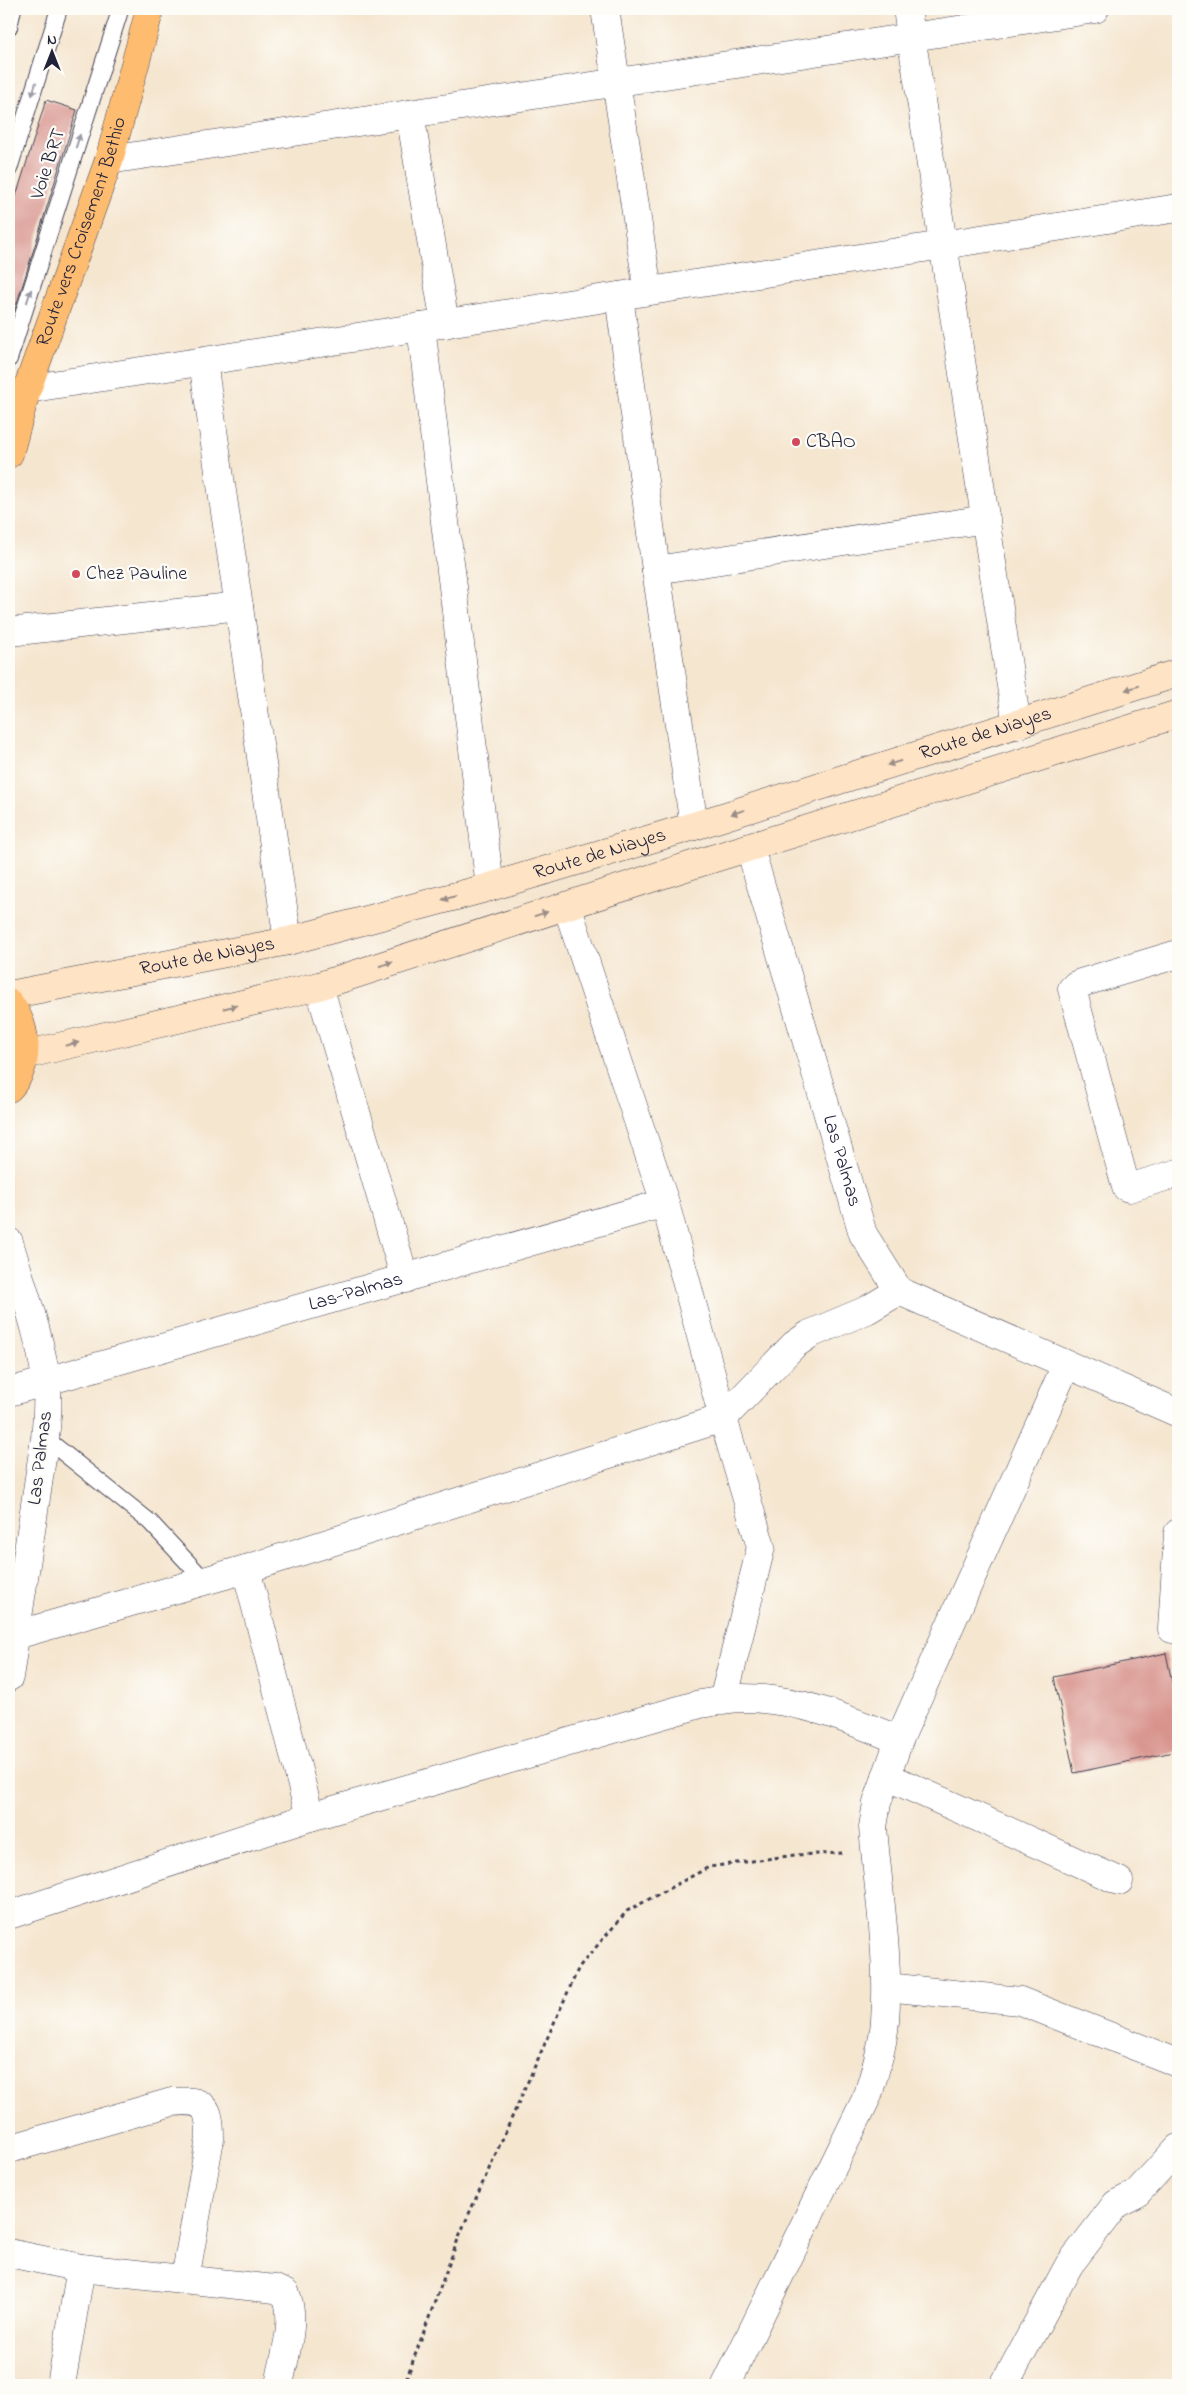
<svg xmlns="http://www.w3.org/2000/svg" width="1187" height="2394" viewBox="0 0 1187 2394" font-family="'Indie Flower',sans-serif">
	<style>
		.building { fill: #d8938c }
		.lines { fill: none; stroke-linecap: round; stroke-linejoin: round }
		.service-casing { stroke: #423f51; stroke-width: 18 }
		.minor-casing { stroke: #423f51; stroke-width: 29 }
		.tertiary-casing { stroke: #423f51; stroke-width: 29 }
		.secondary-casing { stroke: #423f51; stroke-width: 29 }
		.primary-casing { stroke: #423f51; stroke-width: 29 }
		.path { stroke: #423f51; stroke-width: 3; stroke-dasharray: 4 4; stroke-linecap: butt }
		.service { stroke: #fff; stroke-width: 16 }
		.minor { stroke: #fff; stroke-width: 28 }
		.tertiary { stroke: #fff; stroke-width: 28 }
		.secondary { stroke: #fee4c5; stroke-width: 28 }
		.primary { stroke: #fdbc6f; stroke-width: 28 }
		.oneway { fill: #9c9ca7 }
		.oneway2 { fill: #9b8d87 }
		.poi-dot { fill: #d1495b; stroke: #fdfcf7; stroke-width: 2 }
		.labels { text-anchor: middle; dominant-baseline: central; stroke-width: 4.5; stroke-linejoin: round; paint-order: stroke }
		.street-label { font-size: 20px; fill: #22223b; stroke: #fdfcf7 }
		.poi-label { font-size: 20px; fill: #22223b; stroke: #fdfcf7; text-anchor: start }
	</style>
	<rect width="100%" height="100%" fill="#fdfcf7"/>
	<filter id="ink" filterUnits="userSpaceOnUse"><feTurbulence type="fractalNoise" baseFrequency=".02" numOctaves="2"/><feDisplacementMap in="SourceGraphic" scale="10" xChannelSelector="R" yChannelSelector="G"/><feConvolveMatrix kernelMatrix="1 2 1 2 8 2 1 2 1" color-interpolation-filters="sRGB"/></filter>
	<filter id="wash" filterUnits="userSpaceOnUse"><feTurbulence type="fractalNoise" baseFrequency=".0096" numOctaves="4" result="noise"/><feDisplacementMap in="SourceGraphic" scale="20" xChannelSelector="R" yChannelSelector="G"/><feGaussianBlur stdDeviation="1.12" result="paint"/><feColorMatrix in="noise" values="0 0 0 0 0 0 0 0 0 0 0 0 0 0 0 0 0 1.4 0 .05"/><feComposite in="paint" operator="in"/></filter>
	<g filter="url(#wash)">
		<rect width="100%" height="100%" fill="#f5e6d0"/>
		<g id="blocks">
			<g class="building">
				<polygon points="46,100 77,110 9,329 9,219"/>
				<polygon points="1166,1653 1178,1712 1178,1751 1074,1773 1054,1677"/>
			</g>
		</g>
	</g>
	<g filter="url(#ink)">
		<use href="#blocks" fill-opacity="0" stroke="#423f51" stroke-width="1"/>
		<g class="lines">
			<defs>
				<g id="service">
					<polyline points="9,27 13,9"/>
					<polyline points="9,169 59,9"/>
					<polyline points="9,359 119,14 118,9"/>
					<polyline points="45,1438 150,1522 205,1581"/>
				</g>
				<g id="minor">
					<polyline points="605,9 648,291"/>
					<polyline points="907,9 1017,725"/>
					<polyline points="410,114 445,324"/>
					<polyline points="109,160 1095,9"/>
					<polyline points="619,296 656,570 694,826"/>
					<polyline points="421,327 490,887"/>
					<polyline points="203,362 288,941"/>
					<polyline points="27,389 1178,208"/>
					<polyline points="656,570 986,519"/>
					<polyline points="9,632 239,606"/>
					<path id="s1" d="M750 848 863 1234 899 1291 1178 1413"/>
					<polyline points="567,906 665,1203 723,1418 761,1547 723,1701"/>
					<polyline points="1178,954 1081,983 1076,985 1072,989 1126,1187 1129,1188 1178,1173"/>
					<polyline points="319,986 405,1279"/>
					<path id="s2" d="M9 1392 665 1203"/>
					<polyline points="246,1569 310,1817"/>
					<polyline points="1172,1629 1178,1533"/>
					<polyline points="16,1635 246,1569 723,1418 794,1345 810,1334 867,1310 899,1291"/>
					<polyline points="886,1776 1119,1881"/>
					<path d="M9 1915 310 1817 700 1704C714 1702 729 1698 743 1698 799 1698 848 1719 899 1740"/>
					<polyline points="887,1987 1020,2001 1178,2063"/>
					<path d="M9 2149 172 2102C205 2099 210 2106 210 2139L185 2279"/>
					<path d="M9 2253 81 2268 275 2289 286 2294C297 2322 284 2357 279 2385"/>
					<polyline points="61,2385 81,2268"/>
					<path d="M726 2385 868 2095C875 2071 883 2046 885 2021 890 1957 878 1891 873 1827L877 1803 899 1740 1066 1365"/>
					<polyline points="1004,2385 1069,2265 1116,2204 1136,2194 1178,2148"/>
				</g>
				<path id="tertiary" d="M9 1242C22 1287 40 1334 46 1380 49 1399 47 1419 45 1438L9 1677"/>
				<g id="secondary">
					<path id="s3" d="M9 995 288 941 490 887 694 826 1178 673"/>
					<polyline points="24,1055 319,986 689,866 1178,714"/>
				</g>
				<g id="primary">
					<path id="s4" d="M9 454 27 389 109 160 150 9"/>
					<path d="M9 1003C28 1027 31 1064 9 1088"/>
				</g>
			</defs>
			<use href="#service" class="service-casing"/>
			<use href="#minor" class="minor-casing"/>
			<use href="#tertiary" class="tertiary-casing"/>
			<use href="#secondary" class="secondary-casing"/>
			<use href="#primary" class="primary-casing"/>
			<polyline class="path" points="401,2385 407,2377 460,2234 579,1967 627,1911 709,1867 795,1855 842,1853"/>
			<use href="#service" class="service"/>
			<use href="#minor" class="minor"/>
			<use href="#tertiary" class="tertiary"/>
			<use href="#secondary" class="secondary"/>
			<use href="#primary" class="primary"/>
		</g>
		<defs><path id="oneway-solid" d="M-6-.8H1V-3.2L6.5 0L1 3.2V.8H-6Z" transform="scale(1.25)"/></defs>
		<g class="oneway">
			<use href="#oneway-solid" transform="translate(34 89) rotate(107)"/>
			<use href="#oneway-solid" transform="translate(78 141) rotate(-72)"/>
			<use href="#oneway-solid" transform="translate(29 296) rotate(-72)"/>
		</g>
		<g class="oneway2">
			<use href="#oneway-solid" transform="translate(1132 688) rotate(162)"/>
			<use href="#oneway-solid" transform="translate(894 763) rotate(163)"/>
			<use href="#oneway-solid" transform="translate(738 812) rotate(163)"/>
			<use href="#oneway-solid" transform="translate(449 898) rotate(165)"/>
			<use href="#oneway-solid" transform="translate(541 914) rotate(-18)"/>
			<use href="#oneway-solid" transform="translate(386 964) rotate(-18)"/>
			<use href="#oneway-solid" transform="translate(230 1007) rotate(-13)"/>
			<use href="#oneway-solid" transform="translate(72 1044) rotate(-13)"/>
		</g>
	</g>
	<g class="poi-dot">
		<circle cx="796" cy="442" r="5"/>
		<circle cx="76" cy="574" r="5"/>
	</g>
	<g class="labels">
		<g class="street-label">
			<text transform="translate(49 164) rotate(-72)">Voie BRT</text>
			<text stroke="none"><textPath href="#s4" startOffset="234">Route vers Croisement Bethio</textPath></text>
			<text stroke="none"><textPath href="#s3" startOffset="1012">Route de Niayes</textPath></text>
			<text stroke="none"><textPath href="#s3" startOffset="608">Route de Niayes</textPath></text>
			<text stroke="none"><textPath href="#s3" startOffset="202">Route de Niayes</textPath></text>
			<text stroke="none"><textPath href="#s1" startOffset="326">Las Palmas</textPath></text>
			<text stroke="none"><textPath href="#s2" startOffset="361">Las-Palmas</textPath></text>
			<text transform="translate(41 1458) rotate(-83)">Las Palmas</text>
		</g>
		<g class="poi-label">
			<text x="806" y="442">CBAO</text>
			<text x="86" y="574">Chez Pauline</text>
		</g>
	</g>
	<rect width="1187" height="2394" fill="none" stroke="#fdfcf7" stroke-width="30"/>
	<g transform="translate(52 52)" stroke="#fdfcf7" stroke-width="4" paint-order="stroke">
	<path d="M0-4L9 19L0 12L-9 19Z" fill="#22223b"/>
	<text y="-8" font-size="14" font-weight="bold" text-anchor="middle" fill="#22223b">N</text>
	</g>
</svg>
